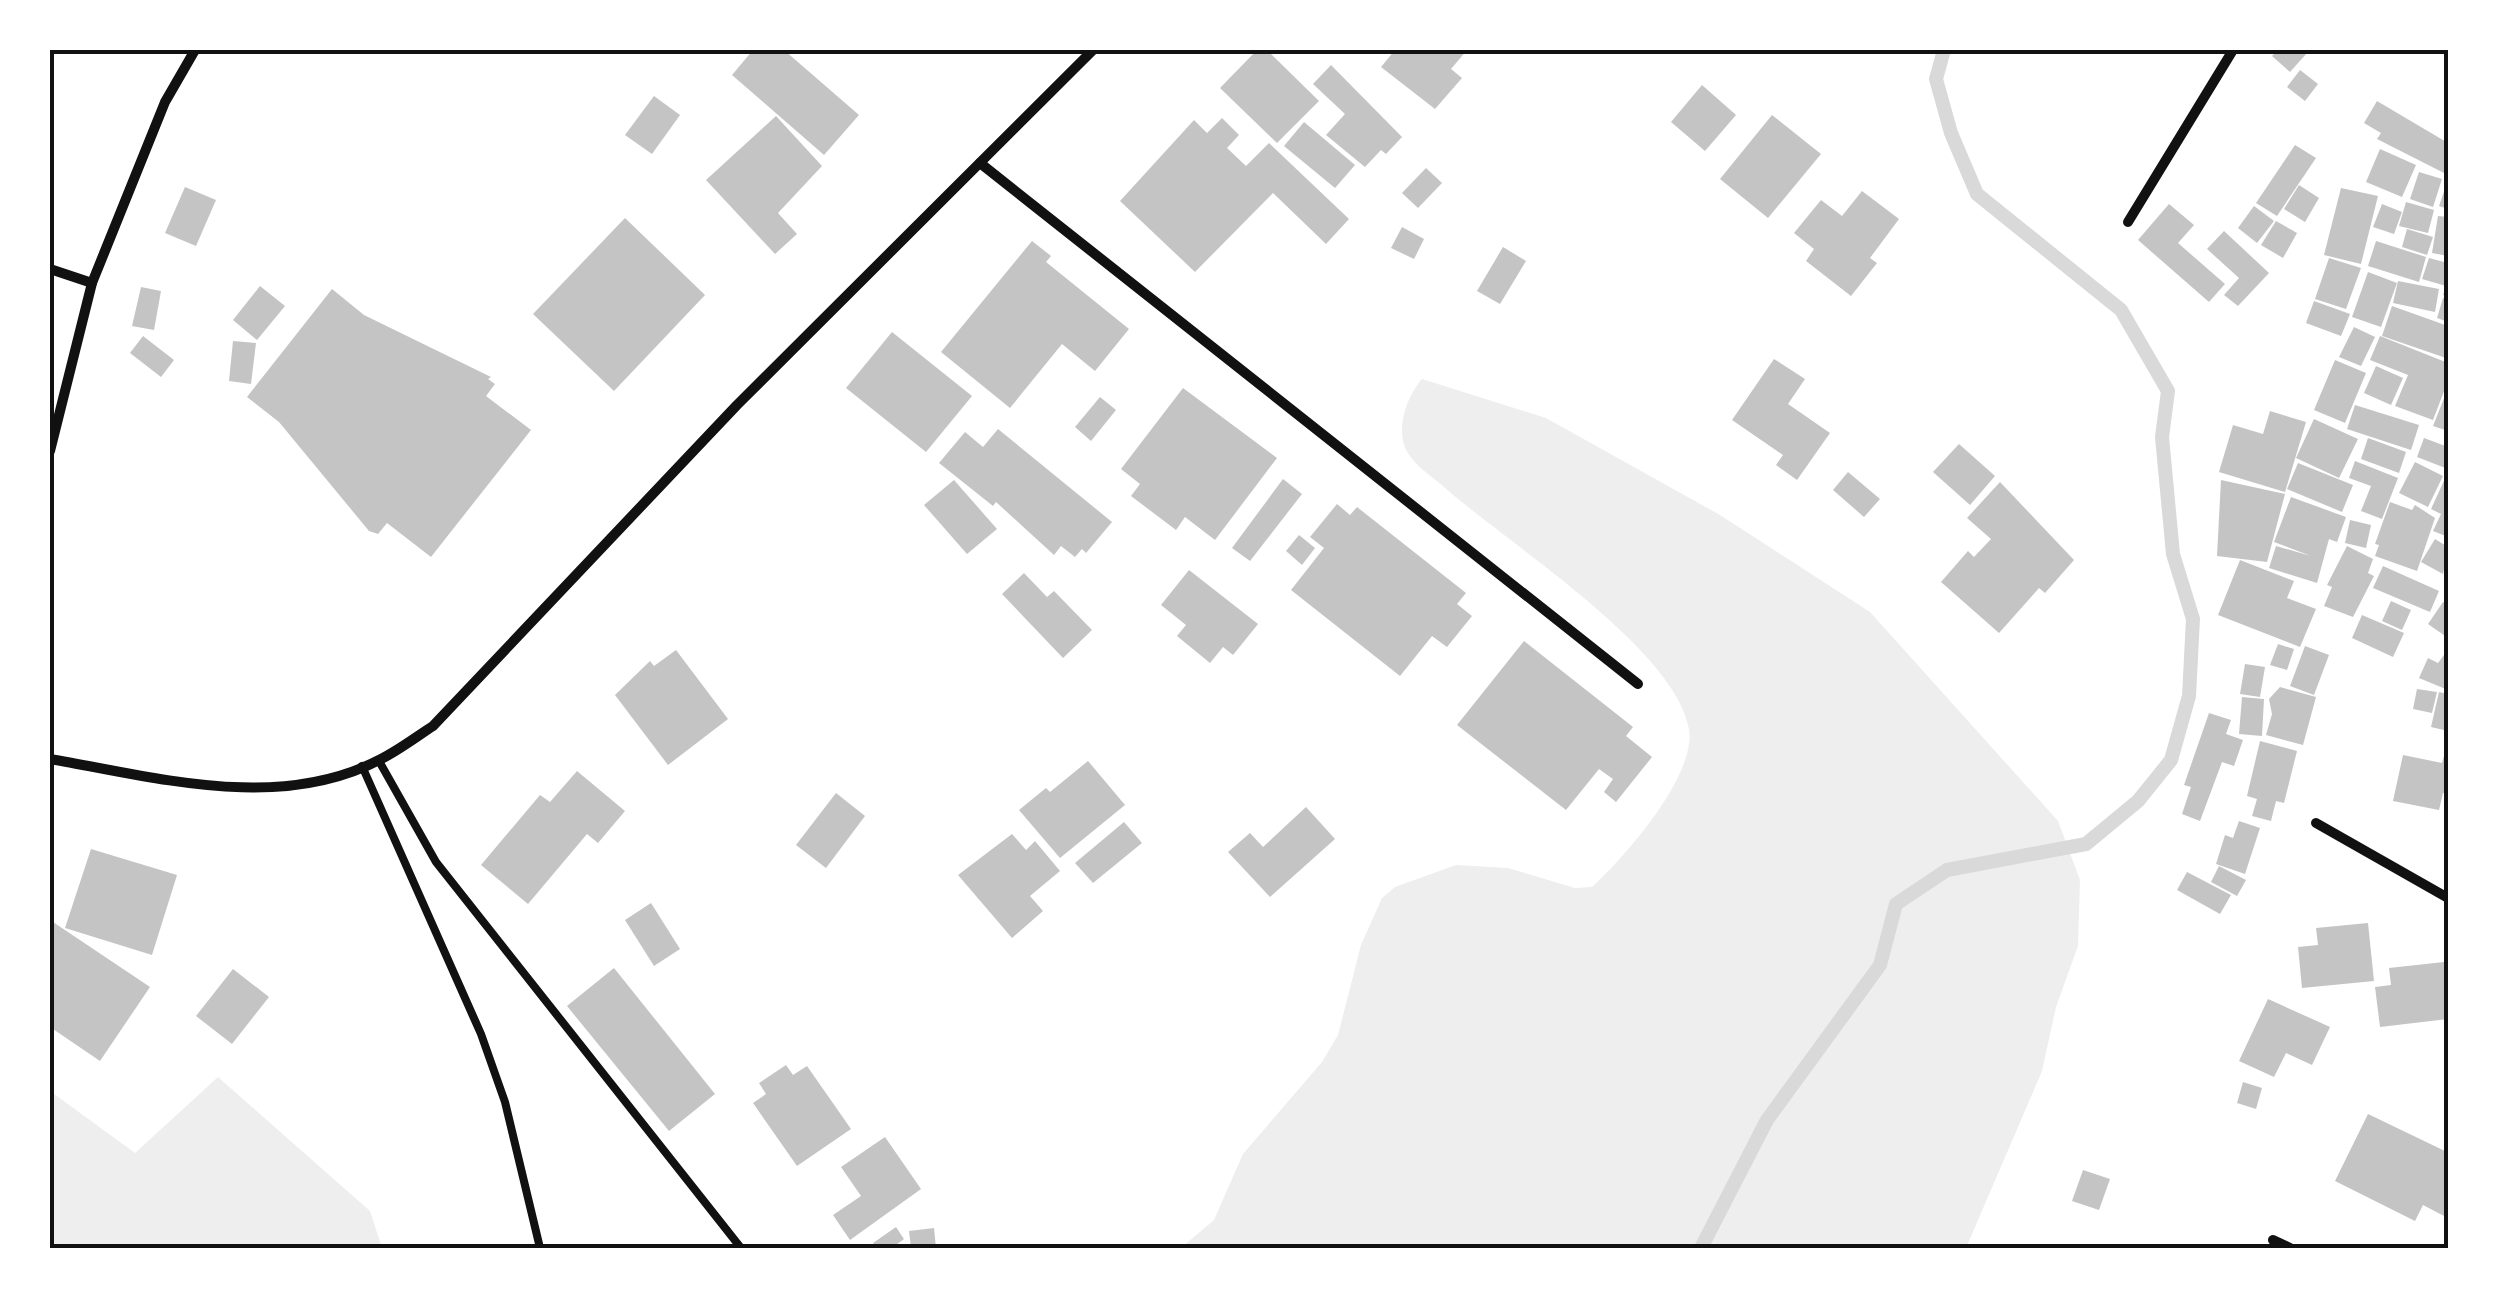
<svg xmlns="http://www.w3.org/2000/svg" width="2498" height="1298" viewBox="0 0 2498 1298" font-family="Helvetica,sans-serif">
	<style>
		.green { fill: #eee }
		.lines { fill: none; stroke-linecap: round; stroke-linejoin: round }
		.stream { stroke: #d9d9d9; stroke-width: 14 }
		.building { fill: #c4c4c4 }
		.service { stroke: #111; stroke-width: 8 }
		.minor { stroke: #111; stroke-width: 10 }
		.neatline { fill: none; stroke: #111; stroke-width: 4 }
	</style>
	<rect width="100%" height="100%" fill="#fff"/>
	<g class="green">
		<path d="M1422 379 1546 418 1720 515 1870 612 2058 821 2080 880 2078 946 2056 1007 2042 1071 1966 1248H1181L1214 1220 1243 1154 1322 1062 1338 1035 1361 945 1382 898 1395 887 1456 865 1508 868 1575 888 1592 887C1624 858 1697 775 1689 729 1675 648 1507 543 1444 487 1433 477 1418 468 1410 456 1393 435 1406 397 1422 379Z"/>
		<polygon points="218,1077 370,1211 382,1248 50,1248 50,1091 135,1153"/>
	</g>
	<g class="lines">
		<polyline class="stream" points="1701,1248 1767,1120 1880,965 1896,904 1947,870 2086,844 2138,801 2171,760 2189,696 2193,619 2173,554 2162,437 2168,391 2121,310 1977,194 1951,133 1936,79 1944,50"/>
	</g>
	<g class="building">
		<polygon points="753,50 784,50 859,115 824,155 732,75"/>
		<polygon points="1257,50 1267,50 1319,101 1277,143 1220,88"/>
		<polygon points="1395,50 1467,50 1451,69 1462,78 1435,109 1381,67"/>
		<polygon points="2278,50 2303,50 2307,53 2290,72 2272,56"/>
		<polygon points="1331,65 1402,137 1386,154 1381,150 1365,167 1326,135 1345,114 1313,84"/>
		<polygon points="2300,70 2318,84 2305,101 2287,87"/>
		<polygon points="1702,85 1736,115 1705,151 1671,122"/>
		<polygon points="654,96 680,115 652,154 625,135"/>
		<polygon points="2377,101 2448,143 2446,174 2377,139 2381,133 2364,123"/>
		<polygon points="1772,115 1821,154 1768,218 1720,179"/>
		<polygon points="776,116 822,166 778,213 797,234 775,254 706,180"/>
		<polygon points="1222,118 1239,135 1227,148 1246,166 1269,143 1349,219 1326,244 1273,193 1195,272 1120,201 1194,120 1207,133"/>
		<polygon points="1304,122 1355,165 1335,188 1284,146"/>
		<polygon points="2295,145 2316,158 2277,216 2256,203"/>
		<polygon points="2380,149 2416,165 2402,197 2366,182"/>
		<polygon points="1426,168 1442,183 1418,208 1402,193"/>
		<polygon points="2419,172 2442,179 2433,207 2410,199"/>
		<polygon points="2448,180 2448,209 2439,206"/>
		<polygon points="2299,185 2319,198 2305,222 2284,209"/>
		<polygon points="185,187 216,200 196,246 165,233"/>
		<polygon points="2341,188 2378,196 2361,264 2324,255"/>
		<polygon points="1862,191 1899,219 1870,258 1877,263 1851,296 1806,261 1814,249 1794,233 1821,200 1842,216"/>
		<polygon points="2406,202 2434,210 2428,233 2399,226"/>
		<polygon points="2169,204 2194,225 2178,243 2225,284 2209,302 2138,240"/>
		<polygon points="2382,204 2402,212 2394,234 2373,227"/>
		<polygon points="2254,206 2274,221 2257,243 2238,228"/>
		<polygon points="2438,216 2448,217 2448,256 2432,253"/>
		<polygon points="625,218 705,295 614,391 533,314"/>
		<polygon points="2276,221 2297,233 2283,258 2261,245"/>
		<polygon points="1402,227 1424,239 1414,259 1391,248"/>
		<polygon points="2407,229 2433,237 2427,255 2402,247"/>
		<polygon points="2224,231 2269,273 2238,306 2224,295 2239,278 2207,249"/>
		<polygon points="1032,241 1051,256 1046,262 1129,329 1095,371 1062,344 1010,408 941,352"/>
		<polygon points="2376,241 2426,257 2419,282 2368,266"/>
		<polygon points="1503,247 1526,261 1500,304 1477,291"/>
		<polygon points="2329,258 2361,268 2346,309 2315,299"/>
		<polygon points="2429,258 2448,263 2448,296 2443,295 2446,286 2422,279"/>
		<polygon points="2368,272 2397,283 2381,327 2352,317"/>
		<polygon points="2398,281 2439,289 2435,312 2393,303"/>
		<polygon points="260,286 285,306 257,340 233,320"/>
		<polygon points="141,287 161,291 154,330 132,326"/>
		<polygon points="332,289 364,315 491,377 488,379 495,384 486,396 531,430 431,557 387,523 378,534 369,531 279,422 247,397"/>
		<polygon points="2443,298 2448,299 2448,322 2437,318"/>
		<polygon points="2314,301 2350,314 2341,336 2306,323"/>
		<polygon points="2392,306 2448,326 2446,358 2382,336"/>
		<polygon points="2354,327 2375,337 2361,366 2339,357"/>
		<polygon points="892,332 972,396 926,452 846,388"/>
		<polygon points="143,336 174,360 161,377 130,353"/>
		<polygon points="2380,336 2448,363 2448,381 2433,420 2395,406 2408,375 2370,360"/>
		<polygon points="233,341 256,343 251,384 229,381"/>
		<polygon points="1774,359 1805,379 1788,404 1830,433 1797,480 1776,465 1783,455 1732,420"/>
		<polygon points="2335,360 2366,373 2345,423 2314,410"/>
		<polygon points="2376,366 2403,378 2391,405 2364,393"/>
		<polygon points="1183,388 1277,458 1215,540 1185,517 1176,530 1131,496 1140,484 1121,469"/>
		<polygon points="2448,388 2448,431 2433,426"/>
		<polygon points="1100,397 1116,410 1091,441 1075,427"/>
		<polygon points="2355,405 2419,425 2411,450 2347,429"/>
		<polygon points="2270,411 2306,422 2285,492 2219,472 2233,425 2263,434"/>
		<polygon points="2314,419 2358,439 2339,478 2296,458"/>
		<polygon points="998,429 1112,522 1086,553 1082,549 1075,557 1061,546 1054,555 996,502 993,506 939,463 965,432 983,447"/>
		<polygon points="2368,438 2406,452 2399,473 2361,459"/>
		<polygon points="2424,438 2448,447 2448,469 2417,457"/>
		<polygon points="1959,444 1995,476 1970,505 1933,472"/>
		<polygon points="2355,461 2398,478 2382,519 2361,511 2371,486 2349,478"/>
		<polygon points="2415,462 2443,476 2428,507 2399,493"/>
		<polygon points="2298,463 2353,485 2342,512 2287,489"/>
		<polygon points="1848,472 1880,499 1864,517 1833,490"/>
		<polygon points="2448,472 2448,537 2433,531 2441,514 2431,509"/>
		<polygon points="1283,479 1302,494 1250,561 1232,548"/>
		<polygon points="954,480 997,529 967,554 924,505"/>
		<polygon points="2221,480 2285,494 2267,562 2217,556"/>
		<polygon points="2000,482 2074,560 2045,593 2039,588 1999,633 1941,582 1968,551 1974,557 1991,539 1967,518"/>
		<polygon points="2291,497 2346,517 2337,542 2329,539 2317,583 2269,568 2276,546 2311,556 2274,542"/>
		<polygon points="2390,502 2412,510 2415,505 2435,518 2417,571 2375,556 2379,545 2375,544"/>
		<polygon points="1337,504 1350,515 1357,507 1466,593 1457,604 1472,616 1447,647 1432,636 1400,676 1291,590 1324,548 1310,537"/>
		<polygon points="2350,520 2371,525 2366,548 2345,543"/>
		<polygon points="1299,535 1315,548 1302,565 1286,551"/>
		<polygon points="2435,539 2448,547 2443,574 2421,562"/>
		<polygon points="2347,546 2373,559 2368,573 2374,576 2353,617 2324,606 2332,587 2327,585"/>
		<polygon points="2240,560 2294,581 2287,598 2316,609 2300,647 2218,615"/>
		<polygon points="2383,566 2439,591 2430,612 2373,588"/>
		<polygon points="1189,570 1258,624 1233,655 1223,647 1210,663 1177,636 1186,625 1161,605"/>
		<polygon points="1024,573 1047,597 1054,591 1092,630 1063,658 1002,594"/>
		<polygon points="2391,601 2411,610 2402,630 2382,621"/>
		<polygon points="2443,602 2448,605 2448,638 2428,624"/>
		<polygon points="2362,615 2404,633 2393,657 2352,638"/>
		<polygon points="1524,641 1633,727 1626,736 1652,757 1616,802 1604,792 1613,779 1599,769 1566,810 1457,725"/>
		<polygon points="2278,644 2294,649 2287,670 2270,665"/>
		<polygon points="2305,646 2329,655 2314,695 2290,686"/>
		<polygon points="676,650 728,719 668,765 615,695 650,661 654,666"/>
		<polygon points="2444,655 2448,658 2448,690 2419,678 2428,658 2438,663"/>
		<polygon points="2245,664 2265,667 2260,697 2240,694"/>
		<polygon points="2280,687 2316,697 2303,745 2266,735 2272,714 2269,699"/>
		<polygon points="2417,689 2437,692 2432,713 2413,709"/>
		<polygon points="2439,692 2448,694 2448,731 2431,727"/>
		<polygon points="2242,697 2264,699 2262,736 2239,734"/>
		<polygon points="2209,713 2231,720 2226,734 2243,740 2234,766 2222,762 2200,821 2182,814 2191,787 2184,785"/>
		<polygon points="2260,741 2297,751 2284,803 2276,801 2271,821 2252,816 2257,799 2247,796"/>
		<polygon points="2448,741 2448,794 2443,793 2439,810 2393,801 2403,755 2442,763"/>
		<polygon points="1088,761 1125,805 1060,858 1019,810 1046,788 1050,792"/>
		<polygon points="577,771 625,811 598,843 587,834 528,904 481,865 540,795 550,802"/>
		<polygon points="836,793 865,816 826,868 796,845"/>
		<polygon points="1306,807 1335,839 1270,897 1228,852 1250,833 1263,847"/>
		<polygon points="2239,821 2260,828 2245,874 2216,864 2225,835 2233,838"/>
		<polygon points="1124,822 1142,843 1093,883 1075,863"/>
		<polygon points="1012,834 1026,850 1035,841 1060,871 1030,896 1043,911 1012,938 958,875"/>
		<polygon points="91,849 177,875 152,955 65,928"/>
		<polygon points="2219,866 2246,880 2237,896 2211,882"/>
		<polygon points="2187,872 2231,895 2220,914 2177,890"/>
		<polygon points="651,903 680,949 654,966 625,920"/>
		<polygon points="50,920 150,987 100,1061 50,1027"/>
		<polygon points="2368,923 2374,981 2302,988 2298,947 2318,945 2316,928"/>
		<polygon points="2444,962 2448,1019 2380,1027 2375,987 2391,985 2389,968"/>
		<polygon points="614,968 715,1094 669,1131 567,1006"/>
		<polygon points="233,969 269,997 232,1044 196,1016"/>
		<polygon points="2268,999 2330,1027 2312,1065 2286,1053 2274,1077 2239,1061"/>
		<polygon points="786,1065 793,1075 807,1066 851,1129 797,1166 753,1103 766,1094 759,1083"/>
		<polygon points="2243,1082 2262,1088 2256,1109 2237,1103"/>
		<polygon points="2368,1114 2447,1152 2448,1218 2423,1205 2415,1221 2335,1181"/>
		<polygon points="885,1137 921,1189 850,1240 833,1215 861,1196 841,1167"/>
		<polygon points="2083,1170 2110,1179 2099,1210 2072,1201"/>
		<polygon points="896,1227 904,1239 892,1248 877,1248 873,1243"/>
		<polygon points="934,1228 936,1248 911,1248 909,1231"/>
	</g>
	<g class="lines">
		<g class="service">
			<polyline points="379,761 436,862 741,1248"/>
			<polyline points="362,766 481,1034 505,1102 540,1248"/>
		</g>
		<g class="minor">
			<polyline points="980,163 1638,684"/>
			<polyline points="2128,222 2233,50"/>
			<polyline points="50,269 92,283"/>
			<polyline points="50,451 92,283 165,102 195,50"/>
			<path d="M50 759C156 777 279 813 381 759 399 750 416 737 433 726L737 405 1093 50"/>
			<polyline points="2316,823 2448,898"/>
			<polyline points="2273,1240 2290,1248"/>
		</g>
	</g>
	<rect width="2498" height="1298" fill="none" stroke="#ffffff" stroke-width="105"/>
	<rect x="52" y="52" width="2394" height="1194" class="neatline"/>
</svg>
